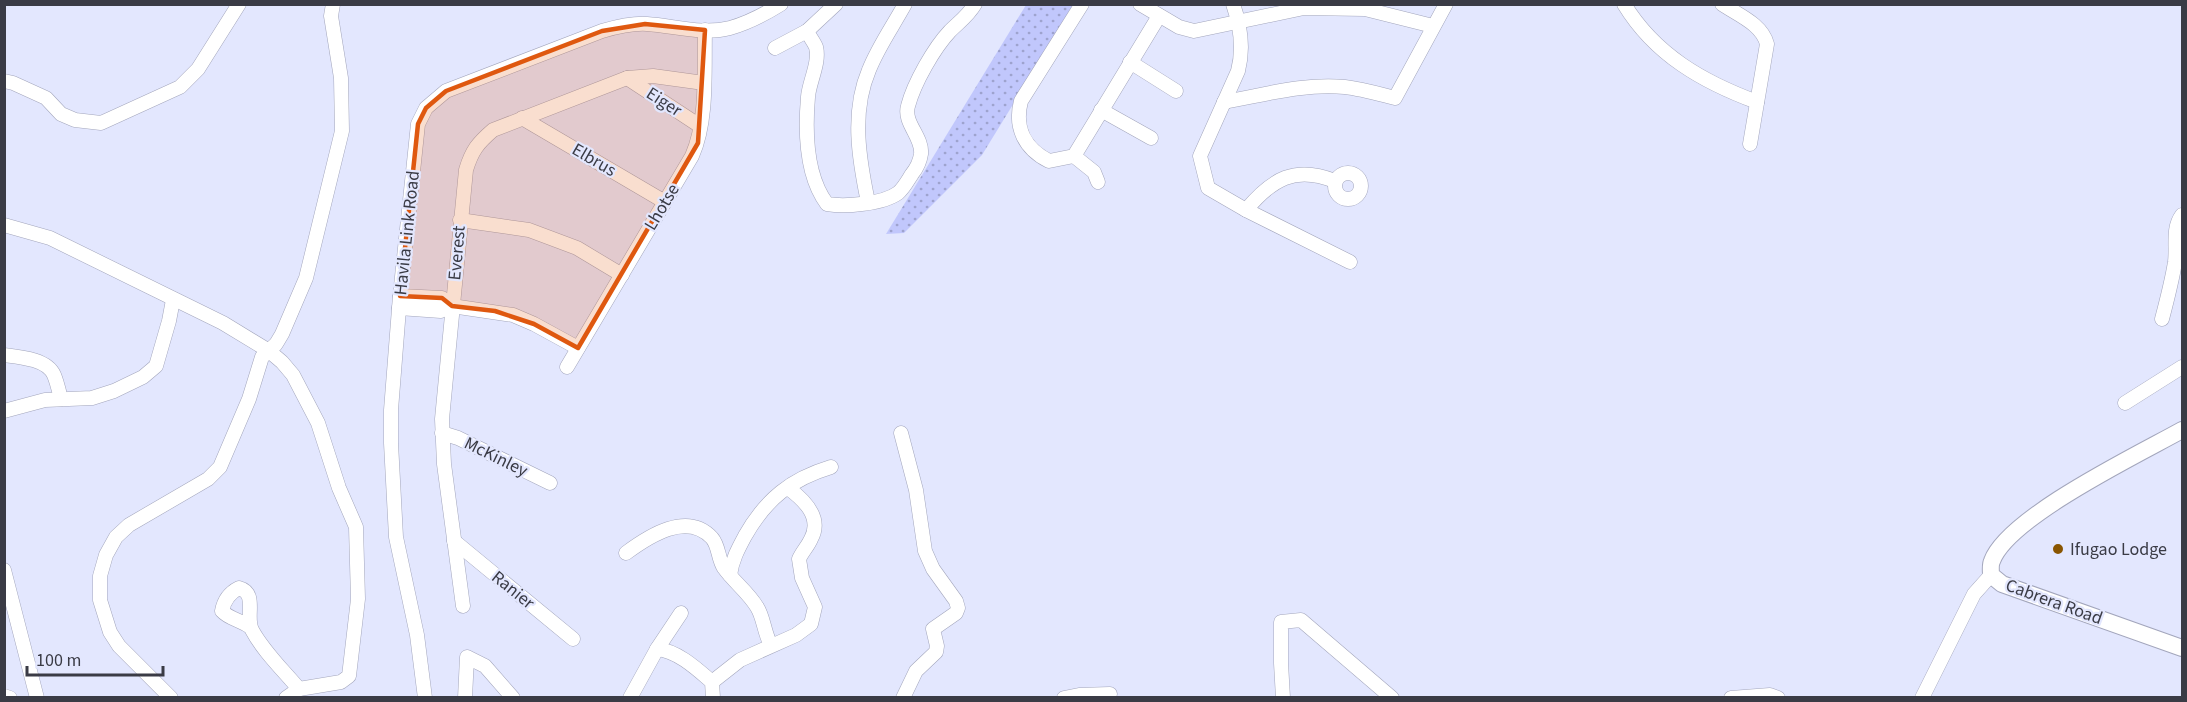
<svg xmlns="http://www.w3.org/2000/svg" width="2187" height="702" viewBox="0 0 2187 702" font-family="'Source Sans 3',sans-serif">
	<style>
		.grass { fill: url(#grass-dots) }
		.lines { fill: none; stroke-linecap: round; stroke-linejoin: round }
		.minor-casing { stroke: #a3a6bc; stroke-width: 15 }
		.major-casing { stroke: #a3a6bc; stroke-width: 18 }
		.minor { stroke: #fff; stroke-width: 14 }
		.major { stroke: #fff; stroke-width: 16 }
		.marked { fill: #df580f; fill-opacity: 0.2; stroke: #df580f; stroke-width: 4.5; stroke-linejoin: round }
		.poi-dot { fill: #895501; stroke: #e3e7fe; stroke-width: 2 }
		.labels { text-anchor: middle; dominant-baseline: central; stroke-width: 4.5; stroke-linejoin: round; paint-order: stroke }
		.street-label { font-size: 18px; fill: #3a3b45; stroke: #e3e7fe }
		.poi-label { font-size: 18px; fill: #3a3b45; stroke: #e3e7fe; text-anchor: start }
	</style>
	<defs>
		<pattern id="grass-dots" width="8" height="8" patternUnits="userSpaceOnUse" patternTransform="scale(1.5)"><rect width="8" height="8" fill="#c1c7fc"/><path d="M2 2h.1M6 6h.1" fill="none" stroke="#9ea3ce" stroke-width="1.8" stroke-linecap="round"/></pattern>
	</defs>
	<rect width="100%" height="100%" fill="#e3e7fe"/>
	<polygon class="grass" points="1026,5 1074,5 982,155 904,233 886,234"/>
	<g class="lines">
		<defs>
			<g id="minor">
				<path d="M1082 4 1021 101C1014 128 1025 149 1049 161L1074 156 1159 16"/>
				<polyline points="1140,4 1179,27 1194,31 1304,8 1365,9 1433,26"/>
				<path d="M1233 4C1241 27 1244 48 1238 71L1200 156 1208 188 1246 210 1350 262"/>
				<path d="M1624 4C1655 55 1703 82 1757 102"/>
				<path d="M1722 4C1738 15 1762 24 1767 44L1750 144"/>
				<path d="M807 31C809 36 814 42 816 47 820 63 809 82 808 97 805 132 806 176 827 204 845 207 883 204 898 193 904 188 908 180 912 174 916 169 920 161 921 154 923 137 903 123 908 106 914 83 934 48 950 31 959 22 968 16 975 4"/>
				<polyline points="775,48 807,31 836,4"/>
				<polyline points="1130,62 1176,91"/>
				<polyline points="627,78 700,126"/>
				<polyline points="4,81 13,83 46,98 61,114 75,120 101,123 180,87 198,69 239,4"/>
				<path d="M1224 102C1264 95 1304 83 1345 87 1362 89 1379 94 1395 98L1446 4"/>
				<polyline points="1101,110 1151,138"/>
				<polyline points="522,118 665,202"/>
				<polyline points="1074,156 1094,172 1098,182"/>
				<circle cx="1348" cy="186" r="13"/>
				<path d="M868 202C859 159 851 112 869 70 878 47 893 26 905 4"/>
				<path d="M1246 210C1272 179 1295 165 1335 181"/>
				<polyline points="460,220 529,230 577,248 622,275"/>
				<polyline points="4,225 50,238 223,323 269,351 282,362 293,375 318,423 339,488 356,527 358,599 349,676 341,682 299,689 286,698"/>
				<polyline points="400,296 442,298 452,306"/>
				<polyline points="452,306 513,315 534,324 578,348"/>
				<polyline points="399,308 441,311 452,306"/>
				<path d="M2162 319C2167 300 2172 281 2175 262 2177 247 2172 228 2182 215"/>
				<path d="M4 355C20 357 47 359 54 375 57 382 59 391 61 399"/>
				<path d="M567 367 692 156C708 120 704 70 705 30"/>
				<polyline points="2125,403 2182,367"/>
				<polyline points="4,411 45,400 92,398 114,391 143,377 156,366 169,321 173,300"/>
				<polyline points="442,433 458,438 550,483"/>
				<polyline points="901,433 916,490 925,551 933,569 956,601 958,608 956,613 933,629 937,646 936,652 916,671 903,698"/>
				<polyline points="454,541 573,639"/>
				<path d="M626 553C649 536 687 511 712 538 719 546 718 559 724 568 734 582 748 592 757 607 764 618 764 633 771 645"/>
				<polyline points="4,570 37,698"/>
				<path d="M730 575C732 560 738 549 745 536 766 499 791 479 831 467"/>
				<path d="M463 606 444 464 442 419 466 170C472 150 478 143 493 130L627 78 653 76 704 83"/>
				<path d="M250 627C241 620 229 619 222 611 224 600 229 593 239 588 258 593 245 617 252 630 263 651 284 671 299 689"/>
				<path d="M657 649C678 651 697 669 712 682L713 698"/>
				<path d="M712 682 740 660 796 635 811 624 815 607 802 578 799 559C802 552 808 546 811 539 823 517 803 499 788 488"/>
				<polyline points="4,696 10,698"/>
				<polyline points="171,698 119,646 110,632 100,600 100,576 106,555 116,537 129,525 208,479 220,467 249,399 262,357 276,344 282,334 306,278 342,131 341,78 331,16 333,4"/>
				<path d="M425 698 417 635 396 537 391 443V410L400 296 418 124 426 108 446 91 602 31C616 27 632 23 647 24 675 26 703 35 730 28 748 23 765 14 781 4"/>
				<polyline points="465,698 467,657 485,666 513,698"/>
				<polyline points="630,698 657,649 681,613"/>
				<polyline points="1064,698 1079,695 1110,694"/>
				<polyline points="1283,698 1281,663 1281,622 1301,620 1392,698"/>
				<polyline points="1731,698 1770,695 1778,698"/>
				<polyline points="1922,698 1974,594 1991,575"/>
			</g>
			<path id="major" d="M2182 430C2139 454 2008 517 1992 561 1990 565 1991 571 1991 575L2002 584 2182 648"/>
		</defs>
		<use href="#minor" class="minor-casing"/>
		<use href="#major" class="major-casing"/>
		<use href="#minor" class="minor"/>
		<use href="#major" class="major"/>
	</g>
	<path class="marked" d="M645 24 705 30 698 143 578 348 534 324 495 311 452 306 442 298 400 296 418 124 426 108 446 91 602 31Z"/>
	<circle class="poi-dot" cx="2058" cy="549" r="6"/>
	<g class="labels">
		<g class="street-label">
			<text transform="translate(664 102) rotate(33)">Eiger</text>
			<text transform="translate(594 160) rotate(30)">Elbrus</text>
			<text transform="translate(662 207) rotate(-59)">Lhotse</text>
			<text transform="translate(407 233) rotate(-84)">Havila Link Road</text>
			<text transform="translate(457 253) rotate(-85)">Everest</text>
			<text transform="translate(496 457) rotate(26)">McKinley</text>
			<text transform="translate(513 590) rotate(39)">Ranier</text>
			<text transform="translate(2054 602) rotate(20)">Cabrera Road</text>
		</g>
		<g class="poi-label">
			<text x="2070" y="549">Ifugao Lodge</text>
		</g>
	</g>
	<rect width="2187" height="702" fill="none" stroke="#3a3b45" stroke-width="12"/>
	<path d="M27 666v9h136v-9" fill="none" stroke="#3a3b45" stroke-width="3"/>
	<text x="36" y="666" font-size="18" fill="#3a3b45" stroke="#e3e7fe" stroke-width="4.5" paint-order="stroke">100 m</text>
</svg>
